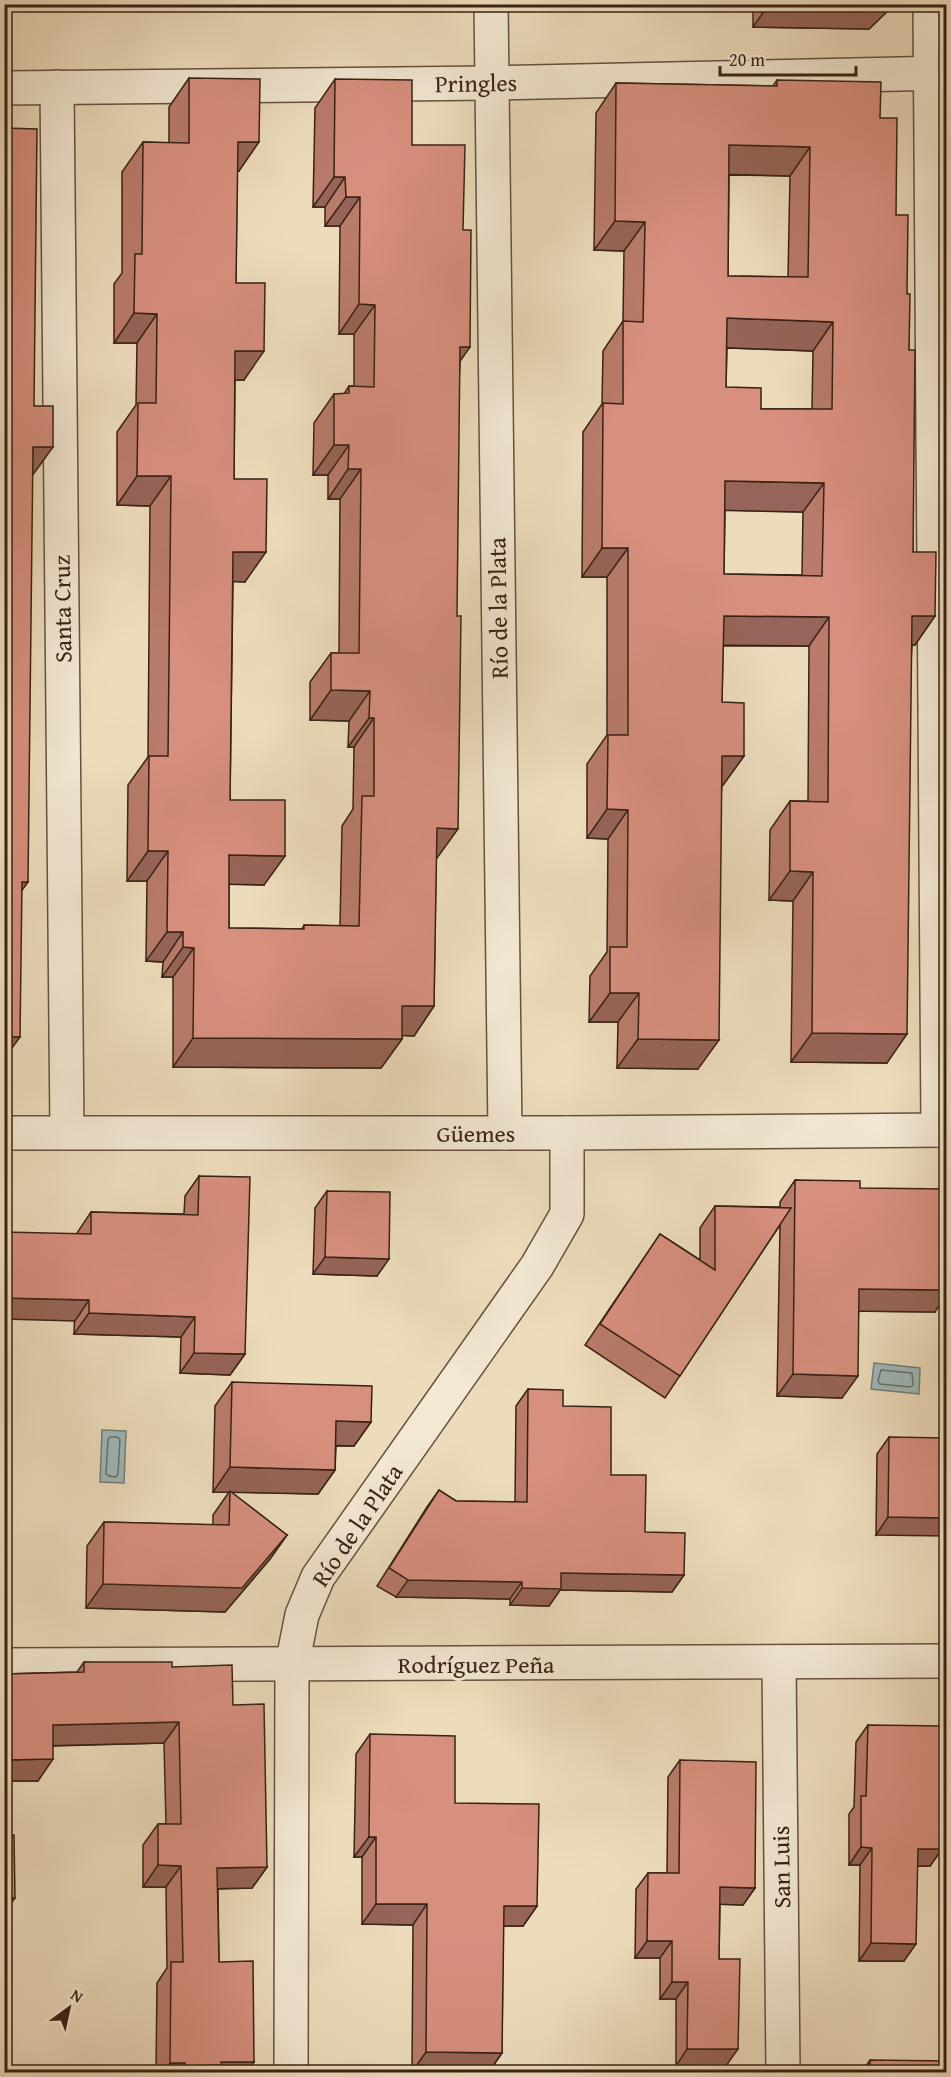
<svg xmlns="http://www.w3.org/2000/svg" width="951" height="2077" viewBox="0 0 951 2077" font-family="'Gentium Book Plus',serif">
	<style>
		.water { fill: #9db9bb; stroke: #757d79; stroke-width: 1.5 }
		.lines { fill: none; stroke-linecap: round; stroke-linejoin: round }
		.shore { stroke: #6b6e68; stroke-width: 1.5 }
		.minor-casing { stroke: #66503f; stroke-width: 36 }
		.minor { stroke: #f3e8d3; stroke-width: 33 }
		.wall { fill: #b97b6c; stroke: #392215; stroke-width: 1.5; fill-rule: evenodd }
		.shaded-wall { fill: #966458; stroke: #392215; stroke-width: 1.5 }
		.building { fill: #d78f7e; stroke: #392215; stroke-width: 1.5; fill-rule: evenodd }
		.labels { text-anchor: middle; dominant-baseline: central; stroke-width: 6; stroke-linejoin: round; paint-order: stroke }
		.street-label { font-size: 24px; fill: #392215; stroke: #f3e8d3 }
	</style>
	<rect width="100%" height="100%" fill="#eddcbc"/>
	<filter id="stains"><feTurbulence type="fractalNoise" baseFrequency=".00333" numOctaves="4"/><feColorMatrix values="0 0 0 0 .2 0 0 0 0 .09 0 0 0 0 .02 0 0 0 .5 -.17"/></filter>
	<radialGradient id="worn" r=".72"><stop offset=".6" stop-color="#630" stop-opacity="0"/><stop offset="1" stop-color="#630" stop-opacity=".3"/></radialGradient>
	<g class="water">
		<polygon points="874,1363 920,1368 919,1394 871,1389"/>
		<polygon points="102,1430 126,1431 124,1483 100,1482"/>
	</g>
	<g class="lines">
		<g class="shore">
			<polygon points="881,1370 912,1373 913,1385 910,1387 880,1384 878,1381"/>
			<polygon points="110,1437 117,1437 120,1439 118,1474 116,1477 109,1476 106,1474 108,1439"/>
		</g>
		<defs>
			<g id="minor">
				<polyline points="491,4 505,1133"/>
				<polyline points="930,4 938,1130"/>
				<polyline points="57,87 67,1132"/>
				<polyline points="4,88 491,83 946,73"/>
				<polyline points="4,1133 567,1133 946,1130"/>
				<polyline points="779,1662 783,2072"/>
				<polyline points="4,1665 946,1661"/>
				<polyline points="291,2072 292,1665 302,1615 318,1577 537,1266 567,1214 567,1133"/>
			</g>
		</defs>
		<use href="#minor" class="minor-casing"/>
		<use href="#minor" class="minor"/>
	</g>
	<g class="wall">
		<polygon points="753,4 895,4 869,29 753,27"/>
		<polygon points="189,78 239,171 237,171 236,283 244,380 235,380 234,479 245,582 233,581 230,800 264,885 229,884 229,928 302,929 304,925 340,926 342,826 353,809 354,747 348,747 349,721 310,720 310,682 331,653 339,653 340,499 328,499 328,475 313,475 314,423 334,394 344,394 349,386 354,386 354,334 339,334 340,226 325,226 325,207 313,207 315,108 335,79 412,145 460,361 437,858 436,858 434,1006 414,1036 402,1035 402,1039 381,1068 173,1067 173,977 162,977 163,962 146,961 147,881 127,881 128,785 148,757 150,506 117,505 117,432 136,405 137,343 114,343 114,284 122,273 122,172 143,142 169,143 169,107"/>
		<path d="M777 80 880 118 896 215 907 294 909 350 913 552 935 616 915 645H912L887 1063 791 1062 793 901 769 900 770 830 790 801H808L809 646H723L722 702 744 756 723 785H722L698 1069 617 1068 618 1022H589L590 976 607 952 608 839 587 838V764L607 735V577H582L583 432 602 404 603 351 623 321 624 251 594 250 596 113 616 83 773 86ZM729 175 790 176 788 277 728 276ZM727 348 813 351 812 409H761L726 387ZM725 510 803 512 802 575 724 574Z"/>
		<polygon points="199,1176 245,1354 230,1375 180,1373 181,1337 74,1334 77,1233 91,1212 184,1214 185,1196"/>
		<polygon points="795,1180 860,1188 935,1312 859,1311 842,1398 777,1396 780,1225 665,1398 585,1345 660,1234 700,1260 700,1228 715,1206 780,1207 780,1202"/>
		<polygon points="327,1191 377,1276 313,1274 315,1208"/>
		<polygon points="232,1382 371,1422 354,1446 336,1446 335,1470 318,1494 231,1492 287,1535 270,1559 225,1612 86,1608 87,1546 104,1522 213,1525 213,1515 229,1492 213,1492 215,1406"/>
		<polygon points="528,1389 563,1406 611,1475 645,1532 684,1575 672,1592 560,1590 549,1606 510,1605 510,1599 396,1597 377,1586 427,1507 439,1490 456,1501 515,1502 516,1406"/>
		<polygon points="889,1437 945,1475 876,1535 877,1454"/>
		<polygon points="84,1662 172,1667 233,1705 267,1867 252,1888 218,1889 219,1962 254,2062 247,2073 156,2073 157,1983 167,1968 166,1887 143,1887 143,1845 158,1824 166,1824 164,1743 53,1746 38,1781 4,1781 4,1674 77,1672"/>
		<polygon points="868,1725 942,1849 930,1866 917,1866 904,1961 859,1961 860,1865 849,1865 849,1814 854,1807 856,1742"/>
		<polygon points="370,1734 455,1803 537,1906 523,1926 503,1926 502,2053 488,2073 412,2072 413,1925 362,1924 362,1857 354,1857 356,1754"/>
		<polygon points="680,1760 755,1888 743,1905 720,1904 719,1959 726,2066 676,2066 676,1999 660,1999 660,1958 635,1958 636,1889 648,1873 667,1873 668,1777"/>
		<polygon points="870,2060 946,2073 861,2073"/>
	</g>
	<g class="shaded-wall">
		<polygon points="109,4 243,4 239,11 106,9"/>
		<polygon points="625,4 739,4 736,9 633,8"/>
		<polygon points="769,4 895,4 869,29 753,27"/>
		<polygon points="238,142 259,142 239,171 217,171"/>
		<polygon points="729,145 810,147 790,176 709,174"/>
		<polygon points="334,177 345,177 325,207 313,207"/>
		<polygon points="346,197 360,197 340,226 325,226"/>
		<polygon points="615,221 645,222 624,251 594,250"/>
		<polygon points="359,304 375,305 354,334 339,334"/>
		<polygon points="134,313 157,314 137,343 114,343"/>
		<polygon points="727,318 833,322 813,351 707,347"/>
		<polygon points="460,347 470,347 449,377"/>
		<polygon points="235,351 264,351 244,380 214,380"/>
		<polygon points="334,445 349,445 328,475 313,475"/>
		<polygon points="33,447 53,447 32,476"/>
		<polygon points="348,469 361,469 340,499 328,499"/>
		<polygon points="137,476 171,476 150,506 117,505"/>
		<polygon points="725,481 824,483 803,512 705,510"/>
		<polygon points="602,548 628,548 607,577 582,577"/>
		<polygon points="233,552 266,552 245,582 212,581"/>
		<polygon points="724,616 829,617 809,646 703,645"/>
		<polygon points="912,616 935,616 915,645 892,645"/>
		<polygon points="331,690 370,691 349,721 310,720"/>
		<polygon points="369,718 374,718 354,747 348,747"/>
		<polygon points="722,756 744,756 723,785 702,785"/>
		<polygon points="607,809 628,810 608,839 587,838"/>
		<polygon points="437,828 458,829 437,858 416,858"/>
		<polygon points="148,851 168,851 147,881 127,881"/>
		<polygon points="229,855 285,856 264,885 208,884"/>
		<polygon points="790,871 813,872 793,901 769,900"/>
		<polygon points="22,882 28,882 7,911"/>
		<polygon points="167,932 183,932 163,962 146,961"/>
		<polygon points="183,947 194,948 173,977 162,977"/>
		<polygon points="610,993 639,993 618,1022 589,1022"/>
		<polygon points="402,1006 434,1006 414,1036 381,1035"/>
		<polygon points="812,1033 907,1034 887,1063 791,1062"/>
		<polygon points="4,1037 20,1037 4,1059"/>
		<polygon points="193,1038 402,1039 381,1068 173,1067"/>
		<polygon points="638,1039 719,1040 698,1069 617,1068"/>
		<polygon points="325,1257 389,1259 377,1276 313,1274"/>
		<polygon points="859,1289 946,1290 946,1295 935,1312 843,1311"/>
		<polygon points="4,1298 89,1300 75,1321 4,1319"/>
		<polygon points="89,1313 195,1317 181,1337 74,1334"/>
		<polygon points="194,1353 245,1354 230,1375 180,1373"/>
		<polygon points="793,1374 858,1376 842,1398 777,1396"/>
		<polygon points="336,1421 371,1422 354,1446 319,1445"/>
		<polygon points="230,1467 335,1470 318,1494 213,1492"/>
		<polygon points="888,1517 946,1518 946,1536 876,1535"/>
		<polygon points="287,1535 270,1559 225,1612 86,1608 103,1584"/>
		<polygon points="561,1573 684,1575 672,1592 560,1590 549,1606 510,1605 522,1588"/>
		<polygon points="408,1580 522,1582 510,1599 396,1597"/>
		<polygon points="179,1722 164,1743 38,1746 53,1725"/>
		<polygon points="53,1759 38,1781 4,1781 4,1760"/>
		<polygon points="369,1837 376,1837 362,1857 354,1857"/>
		<polygon points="861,1847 872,1848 860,1865 849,1865"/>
		<polygon points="918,1849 942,1849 930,1866 905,1866"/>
		<polygon points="158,1865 181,1866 166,1887 143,1887"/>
		<polygon points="267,1867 252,1888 202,1889 217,1868"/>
		<polygon points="720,1887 755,1888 743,1905 708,1904"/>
		<polygon points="4,1898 15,1898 4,1913"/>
		<polygon points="376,1904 427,1904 413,1925 362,1924"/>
		<polygon points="504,1906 537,1906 523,1926 490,1926"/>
		<polygon points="647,1941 672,1941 660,1958 635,1958"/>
		<polygon points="871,1943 916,1944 904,1961 859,1961"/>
		<polygon points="672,1982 688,1982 676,1999 660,1999"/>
		<polygon points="687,2049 738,2049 726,2066 676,2066"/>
		<polygon points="426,2052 502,2053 488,2073 412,2072"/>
		<polygon points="221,2062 254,2062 247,2073 180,2073 185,2066"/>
		<polygon points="170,2063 185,2063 178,2073 164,2073"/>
	</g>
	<g class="building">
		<polygon points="189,78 260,79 259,142 238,142 236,283 265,283 264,351 235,351 234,479 267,479 266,552 233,552 230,800 285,800 285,856 229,855 229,928 304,929 304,925 359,926 362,796 374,796 374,718 369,718 370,691 331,690 331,653 359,653 361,469 348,469 349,445 334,445 334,394 349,393 349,386 374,387 375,305 359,304 360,197 346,197 345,177 334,177 335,79 412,80 412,145 465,145 463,230 471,230 470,347 460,347 457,616 461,616 458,829 437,828 434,1006 402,1006 402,1039 193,1038 194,948 183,947 183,932 167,932 168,851 148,851 149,756 168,756 171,476 137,476 138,403 156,403 157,314 134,313 135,254 142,254 143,142 189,143"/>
		<path d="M777 80 881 82 880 118H897L896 215H908L907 294H910L909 350H915L913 552H936L935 616H912L907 1034 812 1033 813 872 790 871V801L828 802 829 617 724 616 722 702 744 703V756H722L719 1040 638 1039 639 993H610V947H627L628 810 607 809 608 735H628V548H602L603 403 623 404V321L643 322 645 222 615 221 616 83 777 86ZM729 145 810 147 808 277 728 276ZM727 318 833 322 832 409H761V388L726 387ZM725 481 824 483 822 576 724 574Z"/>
		<polygon points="4,128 37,129 34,406 53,406 53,447 33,447 28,882 22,882 20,1037 4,1037"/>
		<polygon points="199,1176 250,1177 245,1354 194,1353 195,1317 89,1313 89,1300 4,1298 4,1232 91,1234 91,1212 198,1215"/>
		<polygon points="795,1180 860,1181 860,1188 946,1189 946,1290 859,1289 858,1376 793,1374"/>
		<polygon points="327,1191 390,1192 389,1259 325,1257"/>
		<polygon points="715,1206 791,1208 680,1376 600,1324 660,1234 715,1270"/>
		<polygon points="232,1382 372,1386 371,1422 336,1421 335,1470 230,1467"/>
		<polygon points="528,1389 563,1390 563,1406 611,1407 611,1475 646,1475 645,1532 685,1533 684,1575 561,1573 561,1589 522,1588 522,1582 408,1580 389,1568 439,1490 456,1501 527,1502"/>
		<polygon points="889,1437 945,1438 945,1475 946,1475 946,1518 888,1517"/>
		<polygon points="230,1491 287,1535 242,1588 103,1584 104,1522 229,1525"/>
		<polygon points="84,1662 172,1662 172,1667 232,1665 233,1705 264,1704 267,1867 217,1868 219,1962 253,1961 254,2062 221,2062 221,2065 185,2066 185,2063 170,2063 171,1962 183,1962 181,1866 158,1865 158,1824 181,1824 179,1722 53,1725 53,1759 4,1760 4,1674 84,1672"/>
		<polygon points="868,1725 944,1726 942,1849 918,1849 916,1944 871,1943 872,1848 861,1847 861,1796 866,1796"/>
		<polygon points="370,1734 455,1736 455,1803 539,1804 537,1906 504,1906 502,2053 426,2052 427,1904 376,1904 376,1837 369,1837"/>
		<polygon points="680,1760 756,1762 755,1888 720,1887 719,1959 740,1959 738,2049 687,2049 688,1982 672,1982 672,1941 647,1941 648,1873 679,1873"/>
		<polygon points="4,1835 14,1835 15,1898 4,1898"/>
		<polygon points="870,2060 946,2061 946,2073 870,2073"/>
		<rect x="4" y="2067" width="35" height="6"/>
	</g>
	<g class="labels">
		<g class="street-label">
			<text transform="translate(476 83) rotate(-1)">Pringles</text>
			<text transform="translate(498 608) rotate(-91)">Río de la Plata</text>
			<text transform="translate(62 609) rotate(-91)">Santa Cruz</text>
			<text x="476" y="1133">Güemes</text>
			<text transform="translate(357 1525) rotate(-56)">Río de la Plata</text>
			<text x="476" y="1664">Rodríguez Peña</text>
			<text transform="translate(781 1867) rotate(-91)">San Luis</text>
		</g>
	</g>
	<rect width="951" height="2077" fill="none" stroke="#eddcbc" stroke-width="24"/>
	<rect x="6" y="6" width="939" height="2065" fill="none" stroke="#392215" stroke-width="3"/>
	<rect x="12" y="12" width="927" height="2053" fill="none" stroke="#392215" stroke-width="1.5"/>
	<g transform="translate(69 2008) rotate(33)" stroke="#f3e8d3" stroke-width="4.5" paint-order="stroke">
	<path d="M0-4.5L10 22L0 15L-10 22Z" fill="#392215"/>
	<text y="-9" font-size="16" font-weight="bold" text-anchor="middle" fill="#392215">N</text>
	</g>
	<path d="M720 66v9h136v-9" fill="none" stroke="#392215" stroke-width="3"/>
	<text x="729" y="66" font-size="18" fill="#392215" stroke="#f3e8d3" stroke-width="4.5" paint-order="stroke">20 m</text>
	<rect width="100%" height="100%" filter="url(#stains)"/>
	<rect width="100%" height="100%" fill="url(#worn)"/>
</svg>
